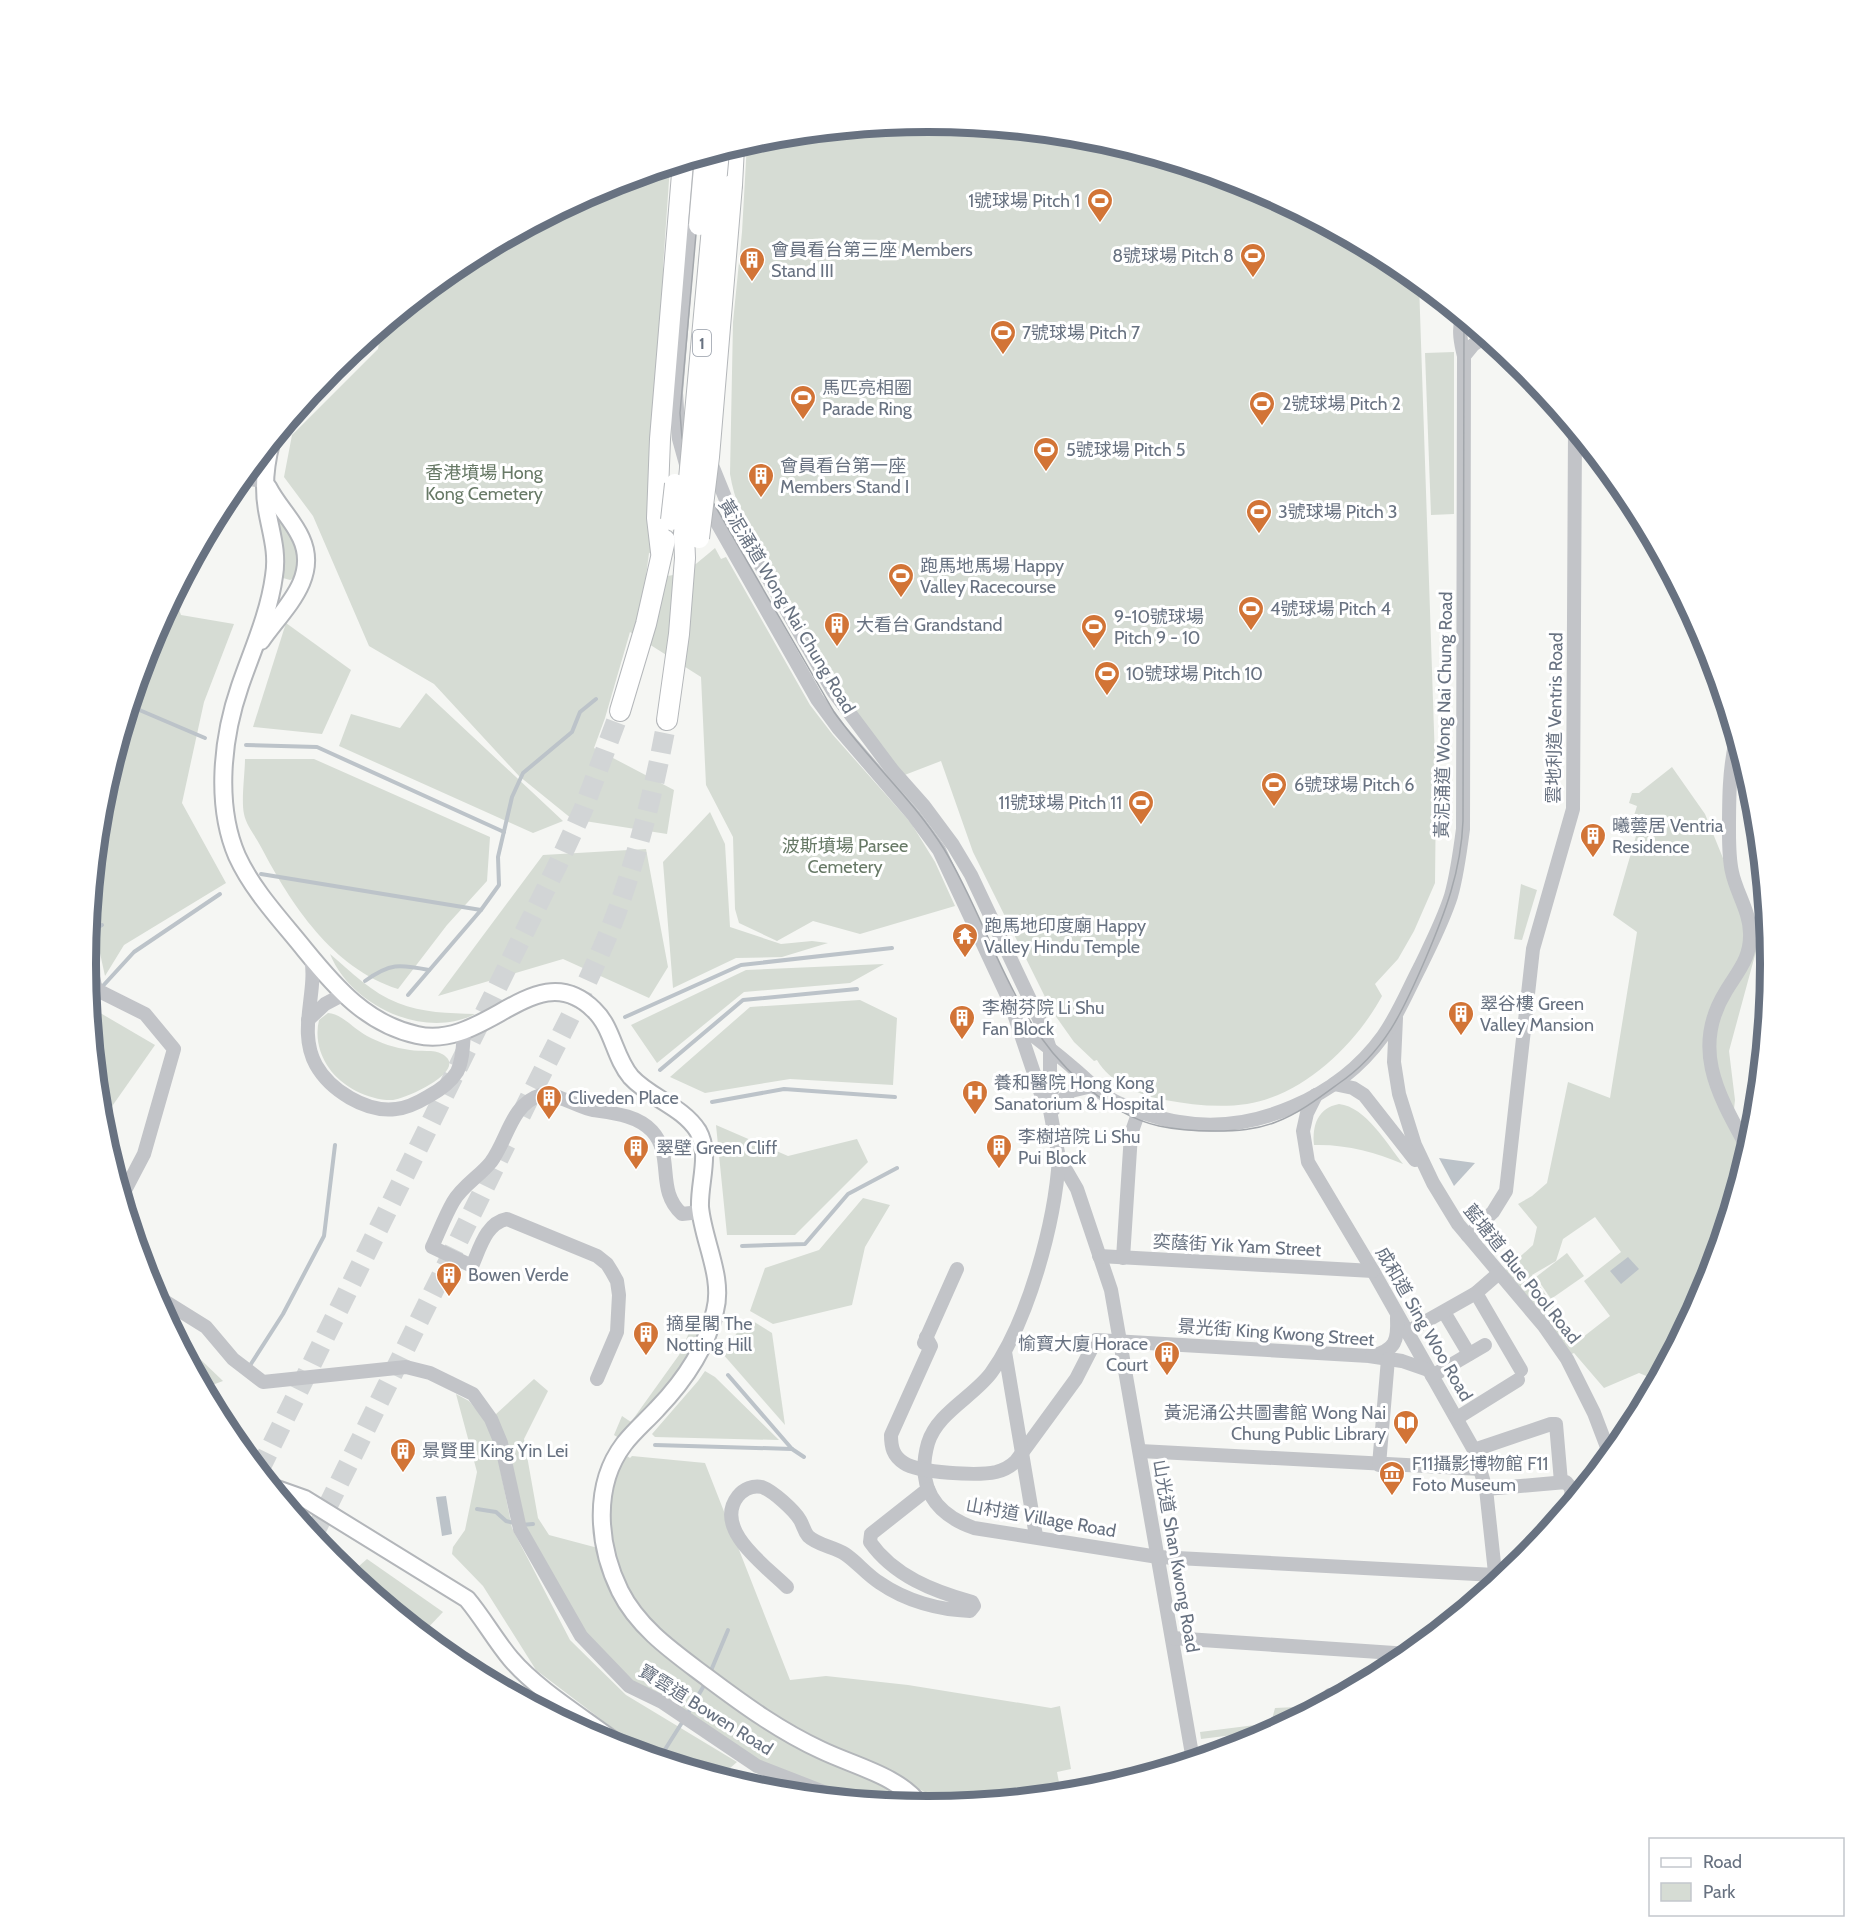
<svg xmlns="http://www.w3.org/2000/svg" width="1856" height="1928" viewBox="0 0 1856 1928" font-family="Cabin,'Noto Sans TC',sans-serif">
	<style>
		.green { fill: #d6dcd4; fill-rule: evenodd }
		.water { fill: #bcc3c9 }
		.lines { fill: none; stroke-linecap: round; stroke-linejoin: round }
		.stream { stroke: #bcc3c9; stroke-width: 4 }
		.highway-tunnel { stroke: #d2d5d6; stroke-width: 20; stroke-dasharray: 20 10; stroke-linecap: butt }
		.major-casing { stroke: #b3b6ba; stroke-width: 20 }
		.highway-casing { stroke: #b4b7ba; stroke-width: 22 }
		.minor { stroke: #c2c4c8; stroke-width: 14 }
		.major { stroke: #fff; stroke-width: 16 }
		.highway { stroke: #fff; stroke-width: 20 }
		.tram { stroke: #a3a7ac; stroke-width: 1.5 }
		.highway-bridge-casing { stroke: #b4b7ba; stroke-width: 22; stroke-linecap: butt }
		.highway-bridge { stroke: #fff; stroke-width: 20 }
		.labels { text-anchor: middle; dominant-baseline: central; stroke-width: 6; stroke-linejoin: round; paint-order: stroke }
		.shield { fill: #fff; stroke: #959ca7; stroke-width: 1.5 }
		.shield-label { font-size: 16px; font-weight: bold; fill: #687281 }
		.poi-label { font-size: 18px; fill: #687281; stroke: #fff; text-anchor: start }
		.park-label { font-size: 18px; fill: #677966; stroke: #fff }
		.street-label { font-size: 18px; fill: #687281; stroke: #fff }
		.rim { fill: none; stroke: #687281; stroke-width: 8 }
	</style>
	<rect width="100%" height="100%" fill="#f5f6f3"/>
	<g class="green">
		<path d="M928 122 1093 138 1251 186 1396 264 1419 283 1436 790 1435 883 1414 931 1398 959 1375 984 1382 996C1356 1044 1304 1095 1247 1104 1220 1108 1192 1105 1165 1100 1141 1096 1109 1082 1097 1060L1094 1061 1074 1042 1052 1011 973 852 941 761 902 776 842 694 756 543C744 521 734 499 730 474L733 322 742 232 747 143 764 138Z"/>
		<path d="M670 166 663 267 669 283 654 554 649 553 646 576C681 579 689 570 715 548L721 559 726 557 810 705 833 735 911 823 935 862 955 906 860 934 813 921 777 941 739 923 735 909 733 837 706 785 701 677 630 632 605 718 594 748 674 790 667 834 572 819 519 776 434 684 369 646 313 516 284 477 292 435 378 349 381 329 460 263 606 186Z"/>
		<polygon points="1454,352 1454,514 1431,515 1425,353"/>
		<path d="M278 518C291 535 305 556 295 578L290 580 283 578 281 574 276 519Z"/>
		<polygon points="174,596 181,615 234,624 204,702 182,803 226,883 124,945 105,976 91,912 102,799 150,641"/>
		<polygon points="286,623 351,670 322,734 253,727"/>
		<polygon points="426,693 563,821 533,833 339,746 351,714 400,728"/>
		<path d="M245 759H314L490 837 487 881 447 925 398 989C332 968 291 904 261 847 256 837 246 825 244 814 241 800 245 773 245 759Z"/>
		<path d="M1672 767 1705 814 1758 944 1729 1051 1735 1100 1733 1118 1746 1156 1706 1287 1656 1380 1639 1373 1604 1388 1574 1353 1567 1356 1501 1274 1533 1245 1537 1227 1518 1204 1532 1196 1547 1183 1568 1082 1610 1098 1637 932 1613 915 1636 836 1634 826 1631 825 1637 806 1629 803 1632 793H1639ZM1595 1217 1621 1252 1584 1281 1610 1316 1578 1341 1532 1275 1556 1261 1563 1239Z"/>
		<polygon points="710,812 725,844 730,927 781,944 812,941 828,943 782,957 736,958 673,988 663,862"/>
		<polygon points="646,849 668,967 649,998 563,959 438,996 543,855"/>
		<polygon points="1521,884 1537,890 1522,940 1514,939"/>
		<path d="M330 954C351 972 372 993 398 1003 422 1013 449 1013 475 1014 425 1040 351 1006 330 954Z"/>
		<polygon points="884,964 850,983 744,992 657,1063 631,1025 746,970"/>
		<polygon points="860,1000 897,1018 893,1085 790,1079 705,1093 670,1077 750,1007"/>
		<polygon points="90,1007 155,1045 101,1122"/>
		<path d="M328 1013C342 1014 354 1029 367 1036 380 1043 395 1048 410 1050 420 1052 434 1049 442 1054 471 1070 406 1099 393 1100 370 1101 342 1087 329 1068 319 1054 315 1037 319 1020Z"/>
		<path d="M1339 1104C1366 1107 1387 1144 1403 1164 1375 1152 1345 1144 1314 1145 1312 1125 1318 1108 1339 1104Z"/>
		<polygon points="716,1125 788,1156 857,1139 868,1162 795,1235 727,1235"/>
		<polygon points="863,1198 890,1205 865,1247 852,1305 773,1324 750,1311 765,1268 819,1250"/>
		<polygon points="1567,1253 1584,1276 1551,1299 1536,1277"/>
		<polygon points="706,1314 709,1315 681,1373 622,1440 614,1435 622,1416 631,1422 679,1355 697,1315"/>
		<polygon points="748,1318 772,1333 785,1425 722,1353"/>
		<polygon points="176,1336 223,1381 204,1388"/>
		<polygon points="705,1371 715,1377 779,1440 655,1437 652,1434 698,1381"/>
		<polygon points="534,1379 548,1391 524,1439 538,1518 549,1535 598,1548 674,1658 886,1783 914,1805 858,1800 758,1763 632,1683 584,1634 520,1520 495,1415"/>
		<polygon points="456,1394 469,1401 485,1420 496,1448 512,1528 570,1640 626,1695 737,1762 720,1777 648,1755 536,1670 483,1586 452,1554 453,1547 465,1530 477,1472"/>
		<polygon points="627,1456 630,1458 632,1456 705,1463 790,1680 826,1676 908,1685 1051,1708 1060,1706 1071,1769 1057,1772 1061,1793 943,1805 939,1799 773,1717 676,1647 635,1606 617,1566 605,1514 617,1469"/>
		<polygon points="367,1559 443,1612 422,1634 350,1574"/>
		<polygon points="1318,1706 1264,1735 1265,1731 1201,1739 1200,1732 1271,1723 1275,1708"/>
	</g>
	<g class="water">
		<polygon points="1439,1158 1475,1163 1454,1186"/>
		<polygon points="1628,1257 1639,1269 1621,1284 1610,1271"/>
		<polygon points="446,1496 452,1534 442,1536 436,1497"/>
	</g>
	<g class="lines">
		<g class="stream">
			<polyline points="130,706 205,738"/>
			<polyline points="246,745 317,747 504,832"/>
			<polyline points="261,874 481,910"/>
			<polyline points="89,932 102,925"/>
			<path d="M365 981C390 963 399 964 429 970"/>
			<polyline points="101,988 134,952 220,894"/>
			<polyline points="408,995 481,910 499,885 498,857 512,797 523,773 572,732 580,712 596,699"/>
			<polyline points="89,1003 97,994"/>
			<polyline points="625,1017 741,965 892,948"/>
			<polyline points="660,1070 743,1000 857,989"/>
			<polyline points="712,1102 784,1089 895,1097"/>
			<polyline points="127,1212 128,1212"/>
			<polyline points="742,1246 805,1244 848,1194 897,1168"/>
			<polyline points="249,1367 283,1314 324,1236 335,1145"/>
			<polyline points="728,1375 792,1449 804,1457"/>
			<polyline points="655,1445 792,1449"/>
			<polyline points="477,1509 496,1512 506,1521 514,1523"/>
			<polyline points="521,1525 533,1524"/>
			<polyline points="710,1673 728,1630"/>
			<polyline points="687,1715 706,1682"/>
			<polyline points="659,1759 683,1721"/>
		</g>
		<g class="highway-tunnel">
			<path d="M521 1115C553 1049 590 983 616 914 639 851 655 786 667 720"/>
			<polyline points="259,1471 558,864 583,810 620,711"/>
			<polyline points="313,1536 506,1144"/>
		</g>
		<defs>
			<g id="major">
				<path d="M271 443C265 466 263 487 267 510 271 533 278 552 274 576 269 614 252 651 240 686 222 738 215 805 237 856 253 891 281 920 305 950 336 988 367 1024 417 1035 486 1051 537 953 594 1010 613 1028 614 1057 631 1077 650 1098 682 1106 698 1131 711 1154 699 1182 700 1207 703 1241 724 1277 715 1311 706 1349 684 1381 657 1409 646 1421 634 1431 624 1444 592 1486 598 1546 620 1591 639 1629 675 1653 708 1678 744 1705 780 1731 821 1750 854 1766 900 1776 921 1806"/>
				<path d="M261 641C282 610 320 579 301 538 293 520 277 505 268 487"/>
				<path d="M274 1488 305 1499 467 1599C483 1618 495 1640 511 1659 538 1691 589 1721 623 1748"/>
			</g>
			<g id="highway">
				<polyline points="732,185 734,147"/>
				<polyline points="661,552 657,518 660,439 683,162"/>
				<polyline points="620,711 646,624 665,540"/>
				<polyline points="667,720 679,634 685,558 684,534"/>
			</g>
		</defs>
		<use href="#major" class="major-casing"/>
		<use href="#highway" class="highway-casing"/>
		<g class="minor">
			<polyline points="1476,329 1510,357"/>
			<polyline points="1464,356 1473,345 1485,337"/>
			<polyline points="711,463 733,517 833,691 893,771 924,806 953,845 971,875 1042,1025 1050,1049 1050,1071 1052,1091 1048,1100 1059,1158 1077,1189 1111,1290 1193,1760"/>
			<polyline points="687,468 679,439 676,393 695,159"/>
			<polyline points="242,478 265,481"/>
			<polyline points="703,498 817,699 839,729 914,816 939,850 1010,1002 1041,1094 1048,1100"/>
			<path d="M1736 740C1729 770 1729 800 1729 831 1729 844 1729 859 1732 872 1736 892 1750 912 1750 933 1751 958 1738 971 1726 991 1690 1049 1719 1096 1748 1149"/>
			<polyline points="87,950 95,986 99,991 145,1014 174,1049 144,1154 122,1196"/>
			<path d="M311 957C318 993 297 1030 316 1065 330 1090 366 1113 396 1109 408 1108 419 1102 429 1096 440 1090 450 1083 457 1072 463 1060 463 1045 464 1032"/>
			<polyline points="1396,1018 1394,1062 1399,1094 1415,1145 1433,1183 1458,1224 1544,1326 1567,1359 1594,1413 1610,1455"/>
			<polyline points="308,1020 325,1004 344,994"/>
			<path d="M1018 1024C1036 1038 1055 1052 1072 1067 1087 1079 1100 1095 1118 1103 1137 1111 1158 1119 1179 1122 1254 1135 1339 1097 1383 1036 1398 1015 1408 990 1420 967 1431 944 1443 921 1451 896 1457 875 1460 852 1463 829L1464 356C1461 344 1458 330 1462 318"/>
			<polyline points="1334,1084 1353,1088 1364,1095 1415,1160"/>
			<polyline points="1316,1095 1307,1113 1303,1131 1308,1162 1373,1271 1474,1450 1486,1489 1496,1582"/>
			<polyline points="1051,1112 1071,1091 1092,1086"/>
			<path d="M1059 1158C1055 1222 1029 1320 991 1373 973 1397 937 1413 928 1443 916 1486 934 1514 974 1528L1158 1557 1495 1575"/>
			<polyline points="1468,1236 1493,1212 1506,1191 1533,949 1573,809 1575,430"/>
			<polyline points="1099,1256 1373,1271"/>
			<polyline points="1123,1258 1131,1134 1139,1111"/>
			<polyline points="1476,1293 1521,1370"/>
			<polyline points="153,1294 206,1327 233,1359 263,1382 406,1367 430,1373 473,1394 491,1419 501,1443 520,1529 581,1636 629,1686 662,1702 757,1766 839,1798"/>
			<polyline points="1444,1312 1469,1354"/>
			<polyline points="1407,1332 1476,1293 1499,1273"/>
			<path d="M926 1337 931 1346 891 1435C891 1447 893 1456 904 1463 919 1473 978 1476 996 1472 1004 1470 1010 1467 1016 1461L1076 1379 1096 1340 1369 1356 1402 1361 1428 1370"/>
			<polyline points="924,1343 957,1269"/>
			<polyline points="1005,1352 1036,1536"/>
			<path d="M1372 1356C1396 1350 1398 1340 1397 1318"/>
			<polyline points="1432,1376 1485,1345"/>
			<path d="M597 1379 617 1332 619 1295 617 1281 612 1272 607 1264 597 1256 507 1219C486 1223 480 1248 472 1266L432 1247C439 1232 445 1216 453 1202 462 1186 480 1176 491 1162 508 1139 511 1104 541 1095 554 1091 579 1108 593 1110 613 1113 637 1115 652 1131 675 1156 655 1190 682 1214L700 1212"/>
			<polyline points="1457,1418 1518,1380"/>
			<polyline points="1474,1450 1551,1424 1556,1424 1561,1482"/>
			<polyline points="1140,1451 1481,1469"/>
			<polyline points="1379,1465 1388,1359"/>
			<polyline points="1486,1489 1566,1482 1571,1488 1572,1500"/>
			<path d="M787 1587C767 1567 712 1529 738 1496 744 1489 753 1485 762 1487 773 1491 794 1510 800 1520 803 1525 804 1531 808 1536 817 1545 834 1547 845 1554 857 1562 867 1575 880 1583 906 1601 939 1610 970 1611L974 1606 972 1602C933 1591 894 1576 870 1542L871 1534 928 1489"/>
			<polyline points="1172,1638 1409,1654"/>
			<polyline points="1330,1695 1330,1698 1334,1698"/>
		</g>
		<use href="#major" class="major"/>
		<use href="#highway" class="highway"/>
		<path class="tram" d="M703 156 680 413 682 438 691 464 834 712C868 760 913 799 944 849 976 902 995 962 1027 1016 1054 1062 1105 1114 1159 1126 1177 1130 1197 1131 1215 1131 1236 1131 1256 1130 1276 1122 1298 1114 1319 1098 1338 1084 1385 1052 1403 1011 1425 960 1445 913 1461 872 1463 821L1464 319"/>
		<defs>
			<g id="highway-bridge">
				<polyline points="699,225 705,156"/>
				<polyline points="671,520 675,484"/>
				<polyline points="684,534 719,151"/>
				<polyline points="699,538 709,457 732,185"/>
			</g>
		</defs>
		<use href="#highway-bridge" class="highway-bridge-casing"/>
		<use href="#highway-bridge" class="highway-bridge"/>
	</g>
	<defs>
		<symbol id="stadium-pin" viewBox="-11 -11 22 30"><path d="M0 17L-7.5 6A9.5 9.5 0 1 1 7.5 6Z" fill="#d27436" stroke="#fff"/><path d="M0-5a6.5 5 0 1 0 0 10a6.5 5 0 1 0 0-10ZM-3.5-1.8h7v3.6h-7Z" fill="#fff"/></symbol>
		<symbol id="building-pin" viewBox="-11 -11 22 30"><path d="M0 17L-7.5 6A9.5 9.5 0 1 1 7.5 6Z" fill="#d27436" stroke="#fff"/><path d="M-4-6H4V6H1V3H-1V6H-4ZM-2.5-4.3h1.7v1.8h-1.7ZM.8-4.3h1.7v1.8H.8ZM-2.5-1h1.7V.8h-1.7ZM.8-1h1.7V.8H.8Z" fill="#fff"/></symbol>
		<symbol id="temple-pin" viewBox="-11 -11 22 30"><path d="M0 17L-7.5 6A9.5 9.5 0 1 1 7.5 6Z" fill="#d27436" stroke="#fff"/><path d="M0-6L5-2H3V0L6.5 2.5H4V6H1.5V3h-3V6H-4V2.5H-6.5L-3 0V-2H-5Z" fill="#fff"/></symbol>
		<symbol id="hospital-pin" viewBox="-11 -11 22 30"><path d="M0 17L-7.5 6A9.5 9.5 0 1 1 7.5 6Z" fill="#d27436" stroke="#fff"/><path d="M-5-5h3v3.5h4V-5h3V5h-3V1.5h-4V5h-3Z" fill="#fff"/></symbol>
		<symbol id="library-pin" viewBox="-11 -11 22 30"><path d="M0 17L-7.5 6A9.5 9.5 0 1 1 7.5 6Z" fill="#d27436" stroke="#fff"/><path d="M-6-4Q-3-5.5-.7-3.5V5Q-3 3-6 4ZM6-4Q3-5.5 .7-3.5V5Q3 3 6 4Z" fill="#fff"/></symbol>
		<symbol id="museum-pin" viewBox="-11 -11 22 30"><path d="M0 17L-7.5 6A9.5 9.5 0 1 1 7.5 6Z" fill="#d27436" stroke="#fff"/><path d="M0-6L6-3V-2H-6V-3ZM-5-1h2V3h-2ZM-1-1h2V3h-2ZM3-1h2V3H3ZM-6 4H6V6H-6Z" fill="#fff"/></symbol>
	</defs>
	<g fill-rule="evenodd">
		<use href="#stadium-pin" x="1085" y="186" width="30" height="40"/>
		<use href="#stadium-pin" x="1238" y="241" width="30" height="40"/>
		<use href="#building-pin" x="737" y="245" width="30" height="40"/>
		<use href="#stadium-pin" x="988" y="318" width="30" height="40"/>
		<use href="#stadium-pin" x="788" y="383" width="30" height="40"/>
		<use href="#stadium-pin" x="1247" y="389" width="30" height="40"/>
		<use href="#stadium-pin" x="1031" y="435" width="30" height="40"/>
		<use href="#building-pin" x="746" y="461" width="30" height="40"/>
		<use href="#stadium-pin" x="1244" y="497" width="30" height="40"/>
		<use href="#stadium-pin" x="886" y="561" width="30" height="40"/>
		<use href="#stadium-pin" x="1236" y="594" width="30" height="40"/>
		<use href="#building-pin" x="822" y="610" width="30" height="40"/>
		<use href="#stadium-pin" x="1079" y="612" width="30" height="40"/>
		<use href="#stadium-pin" x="1092" y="659" width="30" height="40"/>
		<use href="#stadium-pin" x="1259" y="770" width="30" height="40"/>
		<use href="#stadium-pin" x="1126" y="788" width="30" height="40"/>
		<use href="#building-pin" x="1578" y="821" width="30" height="40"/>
		<use href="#temple-pin" x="950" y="921" width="30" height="40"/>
		<use href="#building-pin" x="1446" y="999" width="30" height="40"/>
		<use href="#building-pin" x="947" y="1003" width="30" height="40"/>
		<use href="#hospital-pin" x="960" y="1078" width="30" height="40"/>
		<use href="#building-pin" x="534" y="1083" width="30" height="40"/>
		<use href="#building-pin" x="984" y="1132" width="30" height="40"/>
		<use href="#building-pin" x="621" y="1133" width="30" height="40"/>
		<use href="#building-pin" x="434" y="1260" width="30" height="40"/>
		<use href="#building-pin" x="631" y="1319" width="30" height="40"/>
		<use href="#building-pin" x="1152" y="1339" width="30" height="40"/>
		<use href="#library-pin" x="1391" y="1408" width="30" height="40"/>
		<use href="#building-pin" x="388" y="1436" width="30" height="40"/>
		<use href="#museum-pin" x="1377" y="1459" width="30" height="40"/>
	</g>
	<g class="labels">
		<rect class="shield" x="693" y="330" width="18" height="26" rx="4.5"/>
		<g class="shield-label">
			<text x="702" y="343">1</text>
		</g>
		<g class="poi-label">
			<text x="1080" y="201" text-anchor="end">1號球場 Pitch 1</text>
			<text x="771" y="250">會員看台第三座 Members<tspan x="771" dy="21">Stand III</tspan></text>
			<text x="1234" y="256" text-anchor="end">8號球場 Pitch 8</text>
			<text x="1022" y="333">7號球場 Pitch 7</text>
			<text x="822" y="388">馬匹亮相圈<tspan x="822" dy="21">Parade Ring</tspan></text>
			<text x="1282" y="404">2號球場 Pitch 2</text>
			<text x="1066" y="450">5號球場 Pitch 5</text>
			<text x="780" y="466">會員看台第一座<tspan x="780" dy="21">Members Stand I</tspan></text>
			<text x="1278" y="512">3號球場 Pitch 3</text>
			<text x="920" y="566">跑馬地馬場 Happy<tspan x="920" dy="21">Valley Racecourse</tspan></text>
			<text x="1270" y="609">4號球場 Pitch 4</text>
			<text x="1114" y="617">9-10號球場<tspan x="1114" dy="21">Pitch 9 - 10</tspan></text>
			<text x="856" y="625">大看台 Grandstand</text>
			<text x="1126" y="674">10號球場 Pitch 10</text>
			<text x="1294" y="785">6號球場 Pitch 6</text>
			<text x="1122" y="803" text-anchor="end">11號球場 Pitch 11</text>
			<text x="1612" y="826">曦蕓居 Ventria<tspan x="1612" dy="21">Residence</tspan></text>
			<text x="984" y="926">跑馬地印度廟 Happy<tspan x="984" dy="21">Valley Hindu Temple</tspan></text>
			<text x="1480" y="1004">翠谷樓 Green<tspan x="1480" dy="21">Valley Mansion</tspan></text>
			<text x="982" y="1008">李樹芬院 Li Shu<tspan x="982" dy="21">Fan Block</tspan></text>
			<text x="994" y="1083">養和醫院 Hong Kong<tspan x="994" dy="21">Sanatorium &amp; Hospital</tspan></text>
			<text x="568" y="1098">Cliveden Place</text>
			<text x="1018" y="1137">李樹培院 Li Shu<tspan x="1018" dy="21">Pui Block</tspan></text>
			<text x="656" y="1148">翠壁 Green Cliff</text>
			<text x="468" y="1275">Bowen Verde</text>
			<text x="666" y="1324">摘星閣 The<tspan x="666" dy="21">Notting Hill</tspan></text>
			<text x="1148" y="1344" text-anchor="end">愉寶大廈 Horace<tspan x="1148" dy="21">Court</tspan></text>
			<text x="1386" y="1413" text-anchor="end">黃泥涌公共圖書館 Wong Nai<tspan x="1386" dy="21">Chung Public Library</tspan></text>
			<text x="422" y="1451">景賢里 King Yin Lei</text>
			<text x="1412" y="1464">F11攝影博物館 F11<tspan x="1412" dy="21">Foto Museum</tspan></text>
		</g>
		<g class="park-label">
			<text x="484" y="473">香港墳場 Hong<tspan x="484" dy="21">Kong Cemetery</tspan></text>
			<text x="845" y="846">波斯墳場 Parsee<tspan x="845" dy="21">Cemetery</tspan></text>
		</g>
		<g class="street-label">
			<text transform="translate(787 606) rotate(59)">黃泥涌道 Wong Nai Chung Road</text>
			<text transform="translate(1444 715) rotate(-89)">黃泥涌道 Wong Nai Chung Road</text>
			<text transform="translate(1555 718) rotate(-89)">雲地利道 Ventris Road</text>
			<text transform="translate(1237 1246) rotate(3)">奕蔭街 Yik Yam Street</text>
			<text transform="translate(1522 1274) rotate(51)">藍塘道 Blue Pool Road</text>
			<text transform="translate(1424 1324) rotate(60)">成和道 Sing Woo Road</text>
			<text transform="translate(1276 1333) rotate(4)">景光街 King Kwong Street</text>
			<text transform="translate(1041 1518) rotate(10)">山村道 Village Road</text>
			<text transform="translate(1176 1556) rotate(80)">山光道 Shan Kwong Road</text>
			<text transform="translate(706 1710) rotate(32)">寶雲道 Bowen Road</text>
		</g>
	</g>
	<path d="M0 0H1856V1928H0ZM96 964a832 832 0 1 1 1664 0a832 832 0 1 1-1664 0Z" fill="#fff" fill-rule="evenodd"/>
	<path class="rim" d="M96 964a832 832 0 1 1 1664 0a832 832 0 1 1-1664 0Z"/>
	<rect x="1649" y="1838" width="195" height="78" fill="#ffffff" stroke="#c3c7cd" stroke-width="1.5"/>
	<rect x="1661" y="1858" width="30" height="9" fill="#ffffff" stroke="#c3c7cd" stroke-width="1.5"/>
	<text x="1703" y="1868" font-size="18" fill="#687281">Road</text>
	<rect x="1661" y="1883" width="30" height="18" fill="#d6dcd4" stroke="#c3c7cd" stroke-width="1.5"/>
	<text x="1703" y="1898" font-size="18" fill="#687281">Park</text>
</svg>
